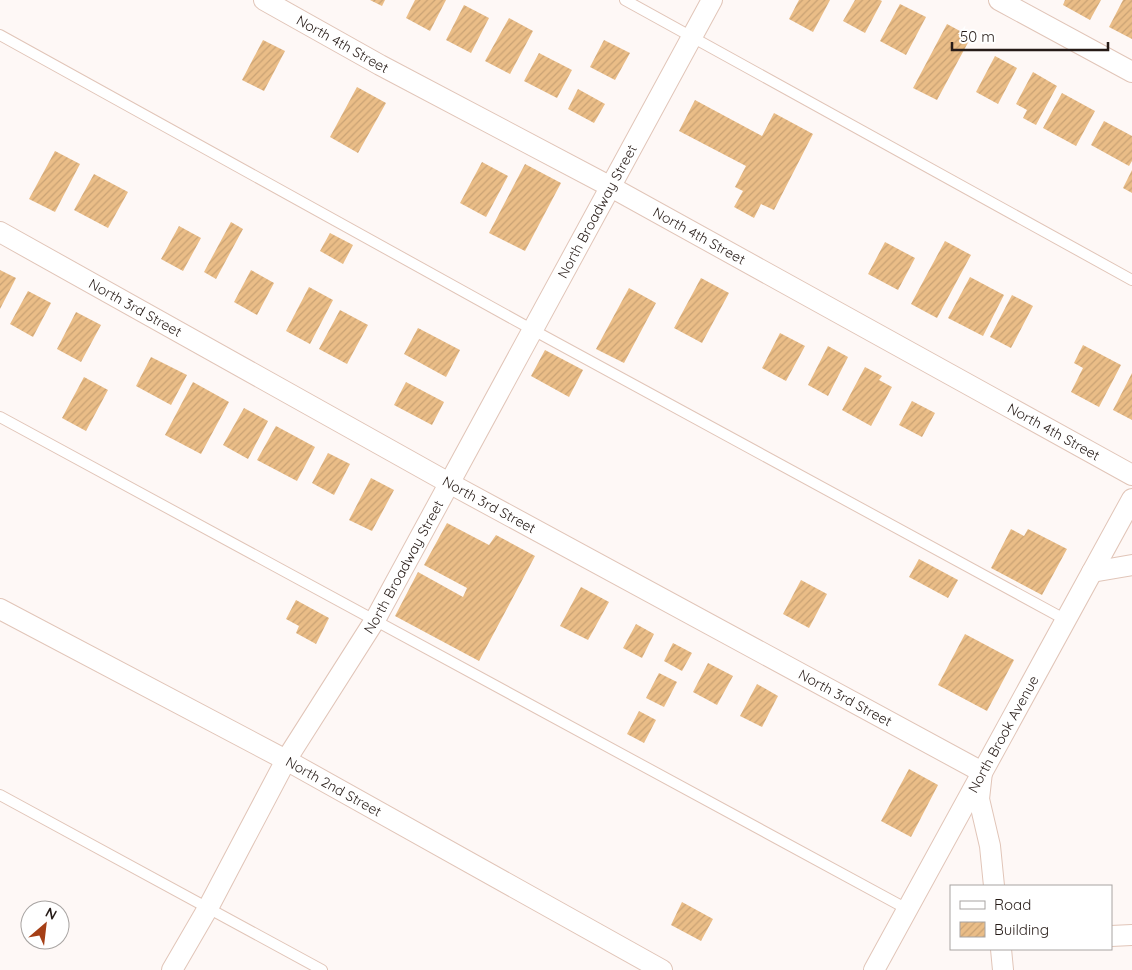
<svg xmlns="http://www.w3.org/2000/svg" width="1132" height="970" viewBox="0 0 1132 970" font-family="Quicksand,sans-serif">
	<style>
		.building { fill: url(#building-hatch) }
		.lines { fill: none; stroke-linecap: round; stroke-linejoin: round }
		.service-casing { stroke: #e1c5b8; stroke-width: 12 }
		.minor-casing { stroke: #e1c5b8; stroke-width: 22 }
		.service { stroke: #fff; stroke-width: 10 }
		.minor { stroke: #fff; stroke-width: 20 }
		.labels { text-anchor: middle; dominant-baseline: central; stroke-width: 4; stroke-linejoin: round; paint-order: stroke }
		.street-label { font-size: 14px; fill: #261b17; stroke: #fff }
	</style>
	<defs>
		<pattern id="building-hatch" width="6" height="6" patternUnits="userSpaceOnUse" patternTransform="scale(1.25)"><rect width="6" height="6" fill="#eabd87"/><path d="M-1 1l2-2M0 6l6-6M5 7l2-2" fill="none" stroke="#c9a274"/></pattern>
	</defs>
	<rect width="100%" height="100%" fill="#fef8f6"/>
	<g class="building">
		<polygon points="370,0 385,0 382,6"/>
		<polygon points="415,0 446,0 430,31 406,18"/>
		<polygon points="799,0 830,0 813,32 789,19"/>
		<polygon points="855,0 880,0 882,1 865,33 843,21"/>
		<polygon points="1065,0 1101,0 1090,20 1063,5"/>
		<polygon points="1123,0 1132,0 1132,39 1109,27"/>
		<polygon points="900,4 926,17 906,55 880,41"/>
		<polygon points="464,5 489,18 471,53 446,40"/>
		<polygon points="509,18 533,31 510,74 485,61"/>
		<polygon points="947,24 971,37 937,100 913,88"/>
		<polygon points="263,40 285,51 264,91 242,80"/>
		<polygon points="604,40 630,53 615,80 590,67"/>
		<polygon points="539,53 572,70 557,98 524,81"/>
		<polygon points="995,56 1017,68 998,104 976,92"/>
		<polygon points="1033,72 1057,86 1036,125 1023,118 1027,110 1016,104"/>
		<polygon points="357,87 386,103 358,153 330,137"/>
		<polygon points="578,89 605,104 594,123 568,109"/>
		<polygon points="1062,93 1095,111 1076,146 1043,128"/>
		<polygon points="695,100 762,136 774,113 813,134 774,210 761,204 754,218 734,207 743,191 735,187 746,166 679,131"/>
		<polygon points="1104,121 1132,136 1132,161 1129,166 1091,145"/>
		<polygon points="55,151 80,164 55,212 29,199"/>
		<polygon points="482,162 508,176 486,217 460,203"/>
		<polygon points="525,164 561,183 525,251 489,233"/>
		<polygon points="1132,170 1132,193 1123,188"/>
		<polygon points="94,174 128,192 108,228 74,210"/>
		<polygon points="231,222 243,229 216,279 204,272"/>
		<polygon points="179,226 201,238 183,271 161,259"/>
		<polygon points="330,233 353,245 343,264 320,251"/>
		<polygon points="945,241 971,255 937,318 911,304"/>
		<polygon points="885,242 915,258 898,290 868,274"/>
		<polygon points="0,270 16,278 0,309"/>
		<polygon points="251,270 274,283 257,315 234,302"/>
		<polygon points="970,277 1004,295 983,336 948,318"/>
		<polygon points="701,278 729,293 702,343 674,328"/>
		<polygon points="309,287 333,300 310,344 286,331"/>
		<polygon points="629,288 656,303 624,363 596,349"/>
		<polygon points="28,291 51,303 33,337 10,324"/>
		<polygon points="1012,295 1033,306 1011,348 990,337"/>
		<polygon points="340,310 368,325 347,364 319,349"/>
		<polygon points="76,312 101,325 81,362 57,349"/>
		<polygon points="418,328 460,350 446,377 404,354"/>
		<polygon points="780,333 805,346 786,381 762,368"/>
		<polygon points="1083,345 1121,365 1099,407 1071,392 1083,368 1074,363"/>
		<polygon points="828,346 848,357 828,396 808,385"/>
		<polygon points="545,350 583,370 569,397 531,376"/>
		<polygon points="151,357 187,375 171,405 136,386"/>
		<polygon points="865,367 882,376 879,380 892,387 871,426 842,410"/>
		<polygon points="1132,373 1132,420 1113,410"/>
		<polygon points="84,377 108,390 86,431 62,418"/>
		<polygon points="193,382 229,402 201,454 165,435"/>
		<polygon points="406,382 444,402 432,425 394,405"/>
		<polygon points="912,401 935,413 922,437 899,425"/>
		<polygon points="244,408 268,421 248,459 223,445"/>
		<polygon points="276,426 315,447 297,481 257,460"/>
		<polygon points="328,453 350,464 334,495 312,483"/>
		<polygon points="371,478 394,490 372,531 349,520"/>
		<polygon points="447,523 489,545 496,535 535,556 479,661 395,616 418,572 463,597 467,588 424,565"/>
		<polygon points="1011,529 1024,536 1028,529 1067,549 1042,595 991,568"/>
		<polygon points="919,559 958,580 948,598 909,577"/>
		<polygon points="801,580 827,594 809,628 783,614"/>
		<polygon points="581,587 609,602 588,640 560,626"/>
		<polygon points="296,600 329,618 316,644 296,633 299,626 286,619"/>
		<polygon points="636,624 654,634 642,658 623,648"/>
		<polygon points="965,634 1014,660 987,711 938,685"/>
		<polygon points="673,643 692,653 682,671 664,661"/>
		<polygon points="708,663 733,676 717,705 693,692"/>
		<polygon points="659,673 677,682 664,707 646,698"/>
		<polygon points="757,684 778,696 762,727 740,716"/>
		<polygon points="639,711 656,720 644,743 627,734"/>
		<polygon points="909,769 938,785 911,837 881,821"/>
		<polygon points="682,902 713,919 701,941 671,925"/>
	</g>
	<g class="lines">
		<defs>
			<g id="service">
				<polyline points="625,0 1132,280"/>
				<polyline points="0,35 533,330 1066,620"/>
				<polyline points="0,417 907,909"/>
				<polyline points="0,795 322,970"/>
			</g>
			<g id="minor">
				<path id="s1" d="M264 0 380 65 611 187 1132 475"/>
				<polyline points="999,0 1132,72"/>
				<path id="s2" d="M0 232 449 483 982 772 979 799 990 846 994 886"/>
				<polyline points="1092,572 1132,565"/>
				<path id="s3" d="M0 609 286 760 662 970"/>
				<polyline points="1111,936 1132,935"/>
				<polyline points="1001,949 1003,970"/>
				<path id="s4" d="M172 970 208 908 286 760 375 620 712 0"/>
				<path id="s5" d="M874 970 1132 499"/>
			</g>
		</defs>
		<use href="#service" class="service-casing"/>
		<use href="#minor" class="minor-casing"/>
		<use href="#service" class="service"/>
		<use href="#minor" class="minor"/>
	</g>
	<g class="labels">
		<g class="street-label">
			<text stroke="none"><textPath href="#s1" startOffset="90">North 4th Street</textPath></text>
			<text stroke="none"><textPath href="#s4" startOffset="870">North Broadway Street</textPath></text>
			<text stroke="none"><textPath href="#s1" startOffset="495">North 4th Street</textPath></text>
			<text stroke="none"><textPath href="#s2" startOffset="155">North 3rd Street</textPath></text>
			<text stroke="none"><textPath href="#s1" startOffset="900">North 4th Street</textPath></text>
			<text stroke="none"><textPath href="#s2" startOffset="560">North 3rd Street</textPath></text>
			<text stroke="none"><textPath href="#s4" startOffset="465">North Broadway Street</textPath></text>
			<text stroke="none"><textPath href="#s2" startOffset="965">North 3rd Street</textPath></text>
			<text stroke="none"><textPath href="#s5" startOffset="269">North Brook Avenue</textPath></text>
			<text stroke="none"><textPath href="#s3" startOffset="378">North 2nd Street</textPath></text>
		</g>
	</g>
	<rect x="950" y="885" width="162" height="65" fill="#ffffff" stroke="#a8a4a2"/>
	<rect x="960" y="901" width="25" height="8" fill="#ffffff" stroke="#a8a4a2"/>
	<text x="994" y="910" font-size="15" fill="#261b17">Road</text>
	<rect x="960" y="922" width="25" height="15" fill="url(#building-hatch)" stroke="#a8a4a2"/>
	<text x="994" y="935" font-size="15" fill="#261b17">Building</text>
	<g transform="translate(45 925) rotate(28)"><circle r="24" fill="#ffffff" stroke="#a8a4a2"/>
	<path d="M0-4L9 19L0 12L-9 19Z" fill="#a53f16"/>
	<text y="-8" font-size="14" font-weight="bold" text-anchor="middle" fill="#261b17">N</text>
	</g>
	<path d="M952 42v8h156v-8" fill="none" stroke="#261b17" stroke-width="2.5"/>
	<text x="960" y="42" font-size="15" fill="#261b17" stroke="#ffffff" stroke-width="4" paint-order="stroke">50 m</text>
</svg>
